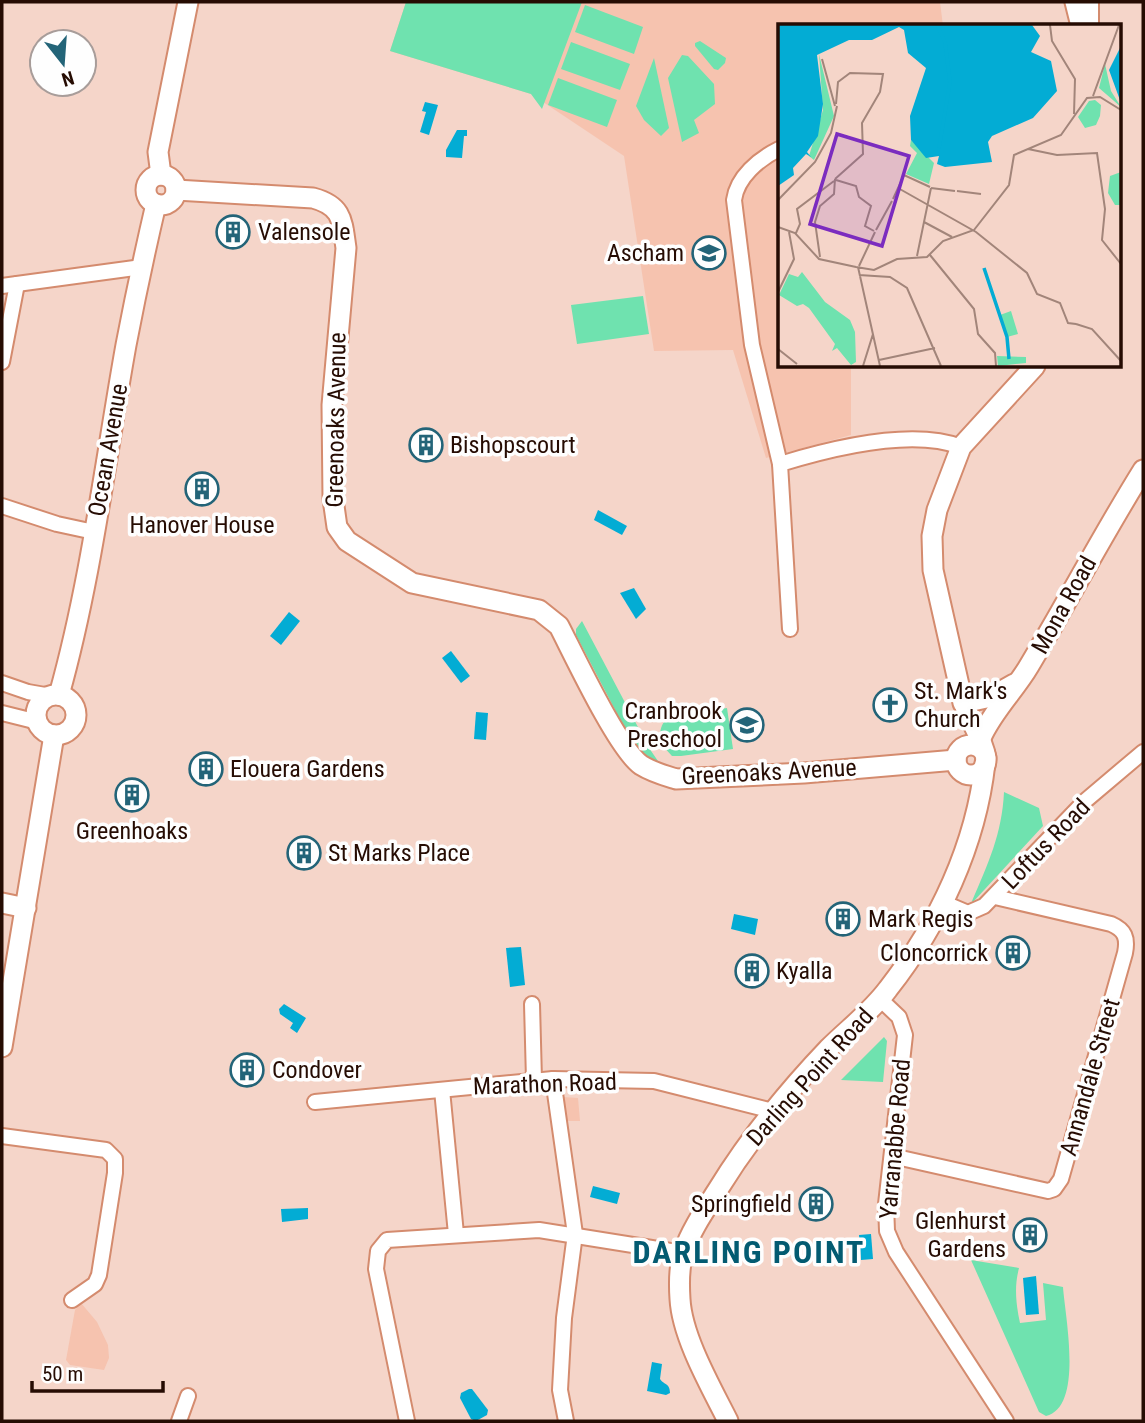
<svg xmlns="http://www.w3.org/2000/svg" width="1145" height="1423" viewBox="0 0 1145 1423" font-family="'Roboto Condensed',sans-serif">
	<style>
		.built { fill: #f6c3af }
		.green { fill: #6fe2af }
		.water { fill: #03acd4 }
		.lines { fill: none; stroke-linecap: round; stroke-linejoin: round }
		.street-casing { stroke: #d48b6e; stroke-width: 18 }
		.secondary-casing { stroke: #d48b6e; stroke-width: 23 }
		.street { stroke: #fff; stroke-width: 14 }
		.secondary { stroke: #fff; stroke-width: 19 }
		.labels { text-anchor: middle; dominant-baseline: central; stroke-width: 7; stroke-linejoin: round; paint-order: stroke }
		.poi-label { font-size: 24px; fill: #260c03; stroke: #fefefe; text-anchor: start }
		.street-label { font-size: 24px; fill: #260c03; stroke: #fefefe }
		.district-label { font-size: 32px; font-weight: bold; letter-spacing: 2px; fill: #035b71; stroke: #fefefe }
		.inset-river { fill: none; stroke: #03acd4; stroke-width: 3.5 }
		.inset-road { fill: none; stroke: #a2857a; stroke-width: 2 }
		.view { fill: #7b2cbf; fill-opacity: 0.15; stroke: #7b2cbf; stroke-width: 3.5 }
		.inset-edge { fill: none; stroke: #260c03; stroke-width: 3.5 }
	</style>
	<rect width="100%" height="100%" fill="#f5d5c9"/>
	<g class="built">
		<polygon points="406,2 940,2 943,26 779,26 779,366 851,366 851,435 766,458 733,350 654,351 624,156 531,94 390,51"/>
		<polygon points="563,1097 578,1098 580,1121 567,1121"/>
		<polygon points="81,1303 97,1322 108,1345 109,1358 104,1370 70,1365 66,1360 75,1310"/>
	</g>
	<g class="green">
		<polygon points="406,2 582,2 542,109 531,94 390,51"/>
		<polygon points="585,5 643,27 634,54 575,32"/>
		<polygon points="700,41 726,58 725,63 718,70 714,69 695,46 695,43"/>
		<polygon points="571,42 630,64 620,90 561,69"/>
		<polygon points="682,55 688,56 714,84 715,104 694,120 699,133 682,142 668,78"/>
		<polygon points="654,58 669,128 661,136 644,120 636,106"/>
		<polygon points="558,78 617,100 607,127 548,105"/>
		<polygon points="643,296 649,334 577,344 571,305"/>
		<polygon points="582,621 649,748 658,761 656,766 637,752 576,635 576,629"/>
		<path d="M727 708 733 749 681 756H672L661 744C659 731 660 722 672 716Z"/>
		<path d="M1004 792 1039 808 1043 826 973 902 972 901C988 864 1002 834 1004 792Z"/>
		<polygon points="884,1037 887,1041 883,1082 841,1080"/>
		<path d="M971 1260 1019 1268C1014 1287 1016 1304 1020 1323L1046 1320 1043 1283 1063 1287C1065 1316 1084 1407 1046 1416L1039 1412Z"/>
	</g>
	<g class="water">
		<polygon points="425,102 438,105 429,135 420,132 426,112 422,111"/>
		<polygon points="457,130 467,130 467,136 464,136 462,158 446,157 446,150"/>
		<polygon points="598,510 627,526 622,535 594,520"/>
		<polygon points="634,588 646,609 636,619 620,593"/>
		<polygon points="289,612 300,621 281,645 270,636"/>
		<polygon points="451,651 470,676 461,683 442,658"/>
		<polygon points="476,712 488,713 486,740 474,739"/>
		<polygon points="734,914 758,919 755,935 731,929"/>
		<polygon points="521,947 525,985 510,987 506,948"/>
		<polygon points="284,1004 306,1018 297,1033 290,1028 293,1023 280,1014 279,1009"/>
		<polygon points="593,1186 620,1193 617,1204 590,1197"/>
		<polygon points="308,1208 308,1219 282,1222 281,1209"/>
		<polygon points="871,1234 873,1259 861,1260 859,1235"/>
		<polygon points="1036,1276 1039,1314 1026,1315 1023,1278"/>
		<path d="M652 1362 662 1364 660 1379C664 1385 670 1383 670 1393L666 1395 647 1391Z"/>
		<polygon points="469,1389 472,1389 488,1410 487,1415 476,1421 471,1419 460,1398 461,1393"/>
	</g>
	<g class="lines">
		<defs>
			<g id="street">
				<polyline points="1091,26 1091,2"/>
				<path d="M779 149C759 159 737 177 734 200L752 345 780 464"/>
				<polyline points="2,286 142,267"/>
				<polyline points="2,362 17,284"/>
				<polyline points="2,506 57,524 94,532"/>
				<path d="M790 629 780 464C829 449 912 428 961 447"/>
				<polyline points="2,683 28,692 51,696"/>
				<polyline points="2,713 38,722"/>
				<polyline points="942,902 968,913 984,906 1085,801 1143,752"/>
				<polyline points="880,999 899,1017 905,1035 886,1204 887,1231 896,1252 1006,1421"/>
				<polyline points="532,1004 534,1080"/>
				<polyline points="553,1079 575,1234 564,1318 560,1390 566,1421"/>
				<polyline points="442,1090 456,1234"/>
				<polyline points="315,1102 553,1079 654,1081 773,1111"/>
				<polyline points="2,1136 106,1150 115,1159 115,1173 99,1275 95,1284 72,1300"/>
				<path d="M892 1156 1048 1191 1054 1189 1061 1179 1125 953C1128 938 1125 930 1111 924L995 897"/>
				<polyline points="179,1421 188,1396"/>
				<polyline points="407,1421 376,1269 378,1251 387,1240 539,1230 683,1253"/>
			</g>
			<g id="secondary">
				<polyline points="1075,2 1081,26"/>
				<polyline points="161,175 158,152 188,2"/>
				<circle cx="161" cy="190" r="15"/>
				<path d="M176 190 313 198C343 206 342 221 346 248L332 405 333 499 337 527 347 541 412 583 539 610 559 626C574 655 618 749 641 765 652 772 663 775 676 779L804 773 956 760"/>
				<path d="M59 695C91 581 105 462 126 345 135 298 145 251 156 204"/>
				<circle cx="56" cy="715" r="20"/>
				<polyline points="963,703 991,697 1014,684"/>
				<path d="M981 738C992 712 1015 690 1029 666 1068 601 1103 534 1143 470"/>
				<circle cx="971" cy="760" r="15"/>
				<path d="M986 758C982 734 966 717 961 694L933 570 932 536 937 510 961 447 1035 366"/>
				<polyline points="2,903 26,908"/>
				<polyline points="2,1047 54,735"/>
				<path d="M728 1421C711 1387 682 1337 680 1299 679 1284 679 1265 684 1251 691 1230 705 1210 717 1191 749 1139 786 1093 828 1049 848 1029 871 1012 888 989 939 924 976 845 985 763"/>
			</g>
		</defs>
		<use href="#street" class="street-casing"/>
		<use href="#secondary" class="secondary-casing"/>
		<use href="#street" class="street"/>
		<use href="#secondary" class="secondary"/>
	</g>
	<defs>
		<symbol id="building-ring" viewBox="-11 -11 22 22"><circle r="9.5" fill="#fefefe" stroke="#236478" stroke-width="1.5"/><path d="M-4-6H4V6H1V3H-1V6H-4ZM-2.5-4.3h1.7v1.8h-1.7ZM.8-4.3h1.7v1.8H.8ZM-2.5-1h1.7V.8h-1.7ZM.8-1h1.7V.8H.8Z" fill="#236478"/></symbol>
		<symbol id="school-ring" viewBox="-11 -11 22 22"><circle r="9.5" fill="#fefefe" stroke="#236478" stroke-width="1.5"/><path d="M0-5L7-2L0 1L-7-2ZM-4 1L0 2.5L4 1V4Q0 6-4 4Z" fill="#236478"/></symbol>
		<symbol id="church-ring" viewBox="-11 -11 22 22"><circle r="9.5" fill="#fefefe" stroke="#236478" stroke-width="1.5"/><path d="M-1.2-6h2.4v3.5h3.3v2.4h-3.3V6h-2.4V-.1h-3.3v-2.4h3.3Z" fill="#236478"/></symbol>
	</defs>
	<g fill-rule="evenodd">
		<use href="#building-ring" x="214" y="213" width="38" height="38"/>
		<use href="#school-ring" x="690" y="234" width="38" height="38"/>
		<use href="#building-ring" x="407" y="426" width="38" height="38"/>
		<use href="#building-ring" x="183" y="470" width="38" height="38"/>
		<use href="#church-ring" x="871" y="686" width="38" height="38"/>
		<use href="#school-ring" x="728" y="706" width="38" height="38"/>
		<use href="#building-ring" x="187" y="750" width="38" height="38"/>
		<use href="#building-ring" x="113" y="776" width="38" height="38"/>
		<use href="#building-ring" x="285" y="834" width="38" height="38"/>
		<use href="#building-ring" x="824" y="900" width="38" height="38"/>
		<use href="#building-ring" x="994" y="934" width="38" height="38"/>
		<use href="#building-ring" x="733" y="952" width="38" height="38"/>
		<use href="#building-ring" x="228" y="1051" width="38" height="38"/>
		<use href="#building-ring" x="797" y="1185" width="38" height="38"/>
		<use href="#building-ring" x="1011" y="1216" width="38" height="38"/>
	</g>
	<g class="labels">
		<g class="poi-label">
			<text x="258" y="232">Valensole</text>
			<text x="684" y="253" text-anchor="end">Ascham</text>
			<text x="450" y="445">Bishopscourt</text>
			<text x="202" y="525" text-anchor="middle">Hanover House</text>
			<text x="914" y="691">St. Mark's<tspan x="914" dy="28">Church</tspan></text>
			<text x="722" y="711" text-anchor="end">Cranbrook<tspan x="722" dy="28">Preschool</tspan></text>
			<text x="230" y="769">Elouera Gardens</text>
			<text x="132" y="831" text-anchor="middle">Greenhoaks</text>
			<text x="328" y="853">St Marks Place</text>
			<text x="868" y="919">Mark Regis</text>
			<text x="988" y="953" text-anchor="end">Cloncorrick</text>
			<text x="776" y="971">Kyalla</text>
			<text x="272" y="1070">Condover</text>
			<text x="792" y="1204" text-anchor="end">Springfield</text>
			<text x="1006" y="1221" text-anchor="end">Glenhurst<tspan x="1006" dy="28">Gardens</tspan></text>
		</g>
		<g class="street-label">
			<text transform="translate(336 420) rotate(-89)">Greenoaks Avenue</text>
			<text transform="translate(108 450) rotate(-80)">Ocean Avenue</text>
			<text transform="translate(1064 605) rotate(-61)">Mona Road</text>
			<text transform="translate(769 772) rotate(-3)">Greenoaks Avenue</text>
			<text transform="translate(1046 844) rotate(-46)">Loftus Road</text>
			<text transform="translate(810 1077) rotate(-48)">Darling Point Road</text>
			<text transform="translate(1090 1077) rotate(-74)">Annandale Street</text>
			<text transform="translate(545 1084) rotate(-2)">Marathon Road</text>
			<text transform="translate(895 1139) rotate(-85)">Yarranabbe Road</text>
		</g>
		<g class="district-label">
			<text x="749" y="1252">DARLING POINT</text>
		</g>
	</g>
	<g transform="translate(778 24)">
		<rect width="343" height="343" fill="#f5d5c9"/>
		<path d="M41 30 56 92 36 136 31 132 45 86ZM327 40 333 67 343 83 321 64ZM317 76 323 81 322 92 318 101 307 104 300 93 311 77ZM133 116 156 139 151 160 128 150 139 129 132 122ZM343 148V181H337L330 169 332 152ZM24 248 47 278 72 296 77 308 78 338 73 341 59 324 54 327 57 320 31 284 25 280 19 282 1 271 11 250 20 253ZM233 287 240 310 229 313 222 291ZM219 332 248 333V339L220 342Z" fill="#6fe2af"/>
		<path d="M0 1H254L262 12 253 28 273 37 279 67 255 94 214 112 210 118 214 138 167 143 159 140 161 132 148 134 133 116 132 92 148 44 130 29 126 6 121 3 94 16H71L39 31 45 80 40 112 29 128 33 133 28 130 15 144 16 151 0 162ZM343 22V79L331 46Z" fill="#03acd4"/>
		<path class="inset-river" d="M159 1 167 18 172 58 161 124M206 244 229 313 231 335"/>
		<path class="inset-road" d="M272 1 274 17 297 55 296 90M44 35 57 82M315 72 341 1M250 125 279 131 319 129 327 185 324 216 343 240M57 155 85 130 84 99 102 68 105 50 72 49 60 58 58 80M58 156 78 162 81 173 93 182 87 202 96 207M120 164 198 208 249 249 259 270 282 279 290 299 298 300M153 164 177 167M179 167 203 170M115 175 126 151 152 163M0 176 37 138 53 109 59 82M146 198 174 213M0 203 17 209 41 235 78 243 96 246 119 235 149 233 165 217 196 206 231 161 236 131 283 111 309 74 322 73 343 86M98 206 114 177M18 209 22 200 19 185 56 157M152 231 196 285 200 310 217 329 218 342M139 232 153 164M42 233 37 198 42 182 56 170 57 155M81 242 97 208M80 243 102 342M81 251 112 253 129 264 163 342M0 268 16 235 11 208M298 300 314 305 343 337M0 325 19 340M101 336 157 324M85 342 95 310"/>
		<path class="view" d="M59 110 131 132 104 222 32 200Z"/>
		<rect width="343" height="343" class="inset-edge"/>
	</g>
	<rect width="1145" height="1423" fill="none" stroke="#260c03" stroke-width="7"/>
	<g transform="translate(63 63) rotate(163)"><circle r="33" fill="#fefefe" stroke="#a89d9a" stroke-width="2"/>
	<path d="M0-5L12 26L0 18L-12 26Z" fill="#236478"/>
	<text y="-10" font-size="19" font-weight="bold" text-anchor="middle" fill="#260c03">N</text>
	</g>
	<path d="M32 1381v10h131v-10" fill="none" stroke="#260c03" stroke-width="3.5"/>
	<text x="42" y="1381" font-size="21" fill="#260c03" stroke="#fefefe" stroke-width="5" paint-order="stroke">50 m</text>
</svg>
